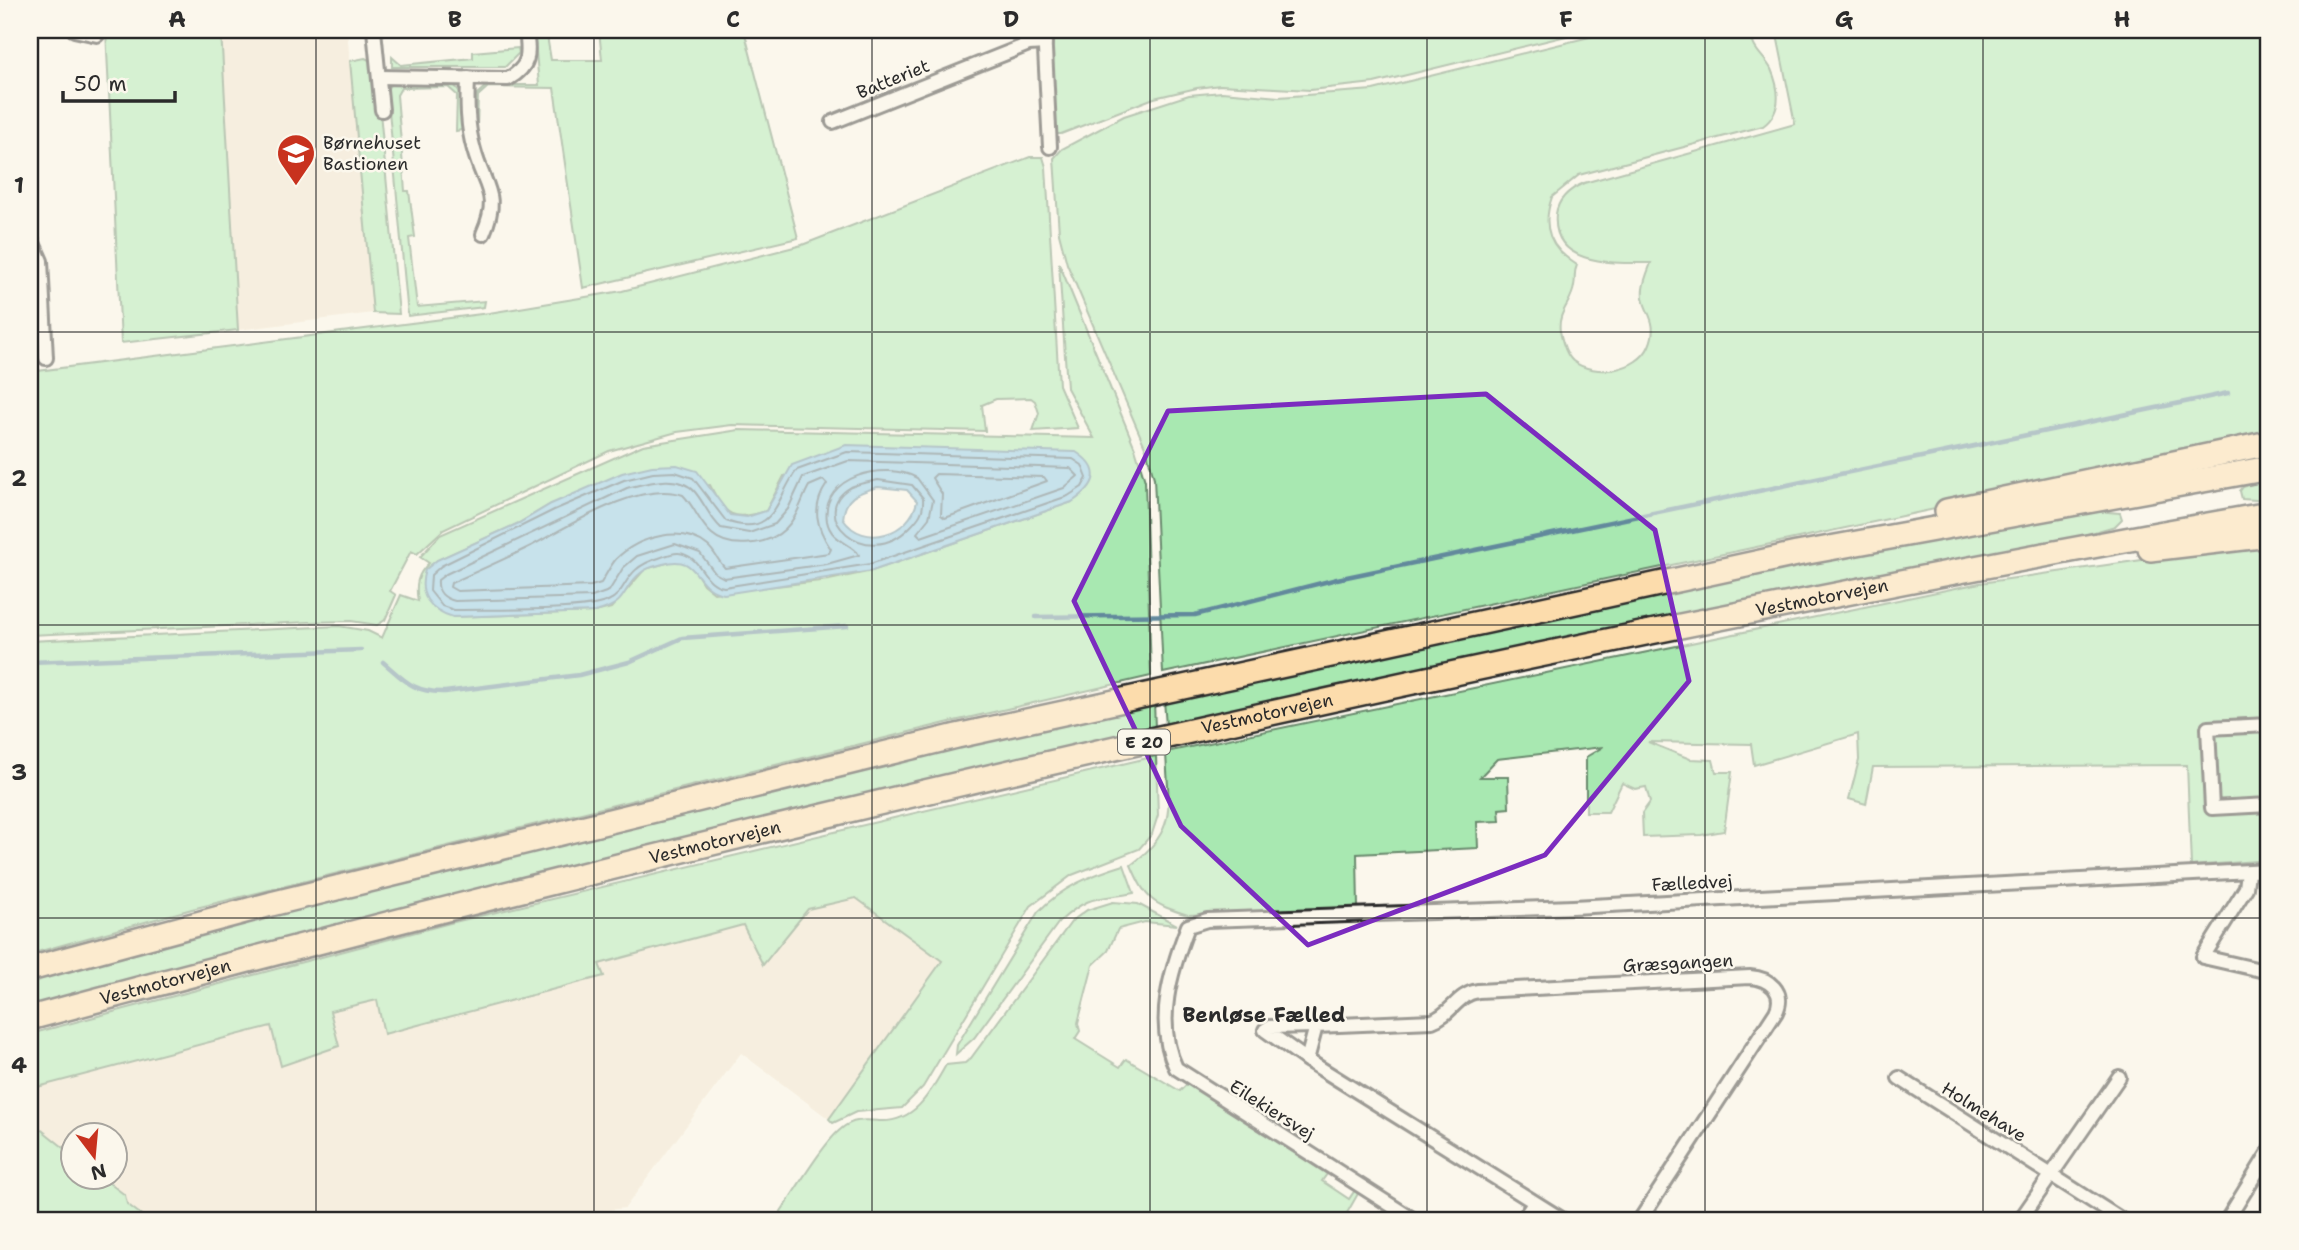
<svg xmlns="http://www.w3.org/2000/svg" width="2299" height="1250" viewBox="0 0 2299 1250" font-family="'Shantell Sans',sans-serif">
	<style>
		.built { fill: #f0e3ce; fill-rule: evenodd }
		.green { fill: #a8e8b1; stroke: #6a8a6e; stroke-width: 2; fill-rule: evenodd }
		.water { fill: #87c7e8; stroke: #62899c; stroke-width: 2; fill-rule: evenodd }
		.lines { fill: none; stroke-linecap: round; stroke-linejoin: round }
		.shore { stroke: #506977; stroke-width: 2 }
		.stream { stroke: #62899c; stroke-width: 4.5 }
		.street-casing { stroke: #2b2b2b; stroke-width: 18 }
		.highway-casing { stroke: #2b2b2b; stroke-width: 28 }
		.street { stroke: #fbf7ec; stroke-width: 12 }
		.highway { stroke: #fcdcac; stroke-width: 23 }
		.marked { fill: none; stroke: #7b2cbf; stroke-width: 5; stroke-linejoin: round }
		.grid { fill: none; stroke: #2b2b2b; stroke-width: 2; stroke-opacity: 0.55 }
		.labels { text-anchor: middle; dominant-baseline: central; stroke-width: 5; stroke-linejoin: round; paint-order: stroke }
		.shield { fill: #fbf7ec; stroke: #696865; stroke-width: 2 }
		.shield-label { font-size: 16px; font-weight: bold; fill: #2b2b2b }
		.street-label { font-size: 18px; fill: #2b2b2b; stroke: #fbf7ec }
		.poi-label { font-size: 18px; fill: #2b2b2b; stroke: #fbf7ec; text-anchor: start }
		.quarter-label { font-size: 21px; font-weight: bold; fill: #2b2b2b; stroke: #fbf7ec }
		.neatline { fill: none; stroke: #2b2b2b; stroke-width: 2.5 }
		.grid-label { font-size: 23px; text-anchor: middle; font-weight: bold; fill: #2b2b2b }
	</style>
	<rect width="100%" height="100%" fill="#fbf7ec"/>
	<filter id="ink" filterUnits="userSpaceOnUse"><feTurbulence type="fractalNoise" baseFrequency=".0143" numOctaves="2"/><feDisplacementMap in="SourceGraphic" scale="14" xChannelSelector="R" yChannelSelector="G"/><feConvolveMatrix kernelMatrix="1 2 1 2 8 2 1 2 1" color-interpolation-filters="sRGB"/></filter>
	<g filter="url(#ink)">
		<g class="built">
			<polygon points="221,30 347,30 373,313 238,330"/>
			<path d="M856 897 942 961 829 1119 741 1053 625 1208 535 1220H30V1089L272 1026 282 1065 329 1011 377 1000 385 1034 603 976 598 964 743 925 764 964 808 909ZM74 1134H116V1176H74Z"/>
		</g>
		<g class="green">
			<polygon points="106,30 221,30 238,330 121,343"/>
			<polygon points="534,30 546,30 551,60 602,60 599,30 744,30 798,238 583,288 554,88 488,87 478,96 477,126 477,94 487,85 539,85"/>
			<polygon points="1050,30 1591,30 1374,83 1310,90 1220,85 1197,88 1154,98 1061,134 1057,134 1055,128"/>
			<path d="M1618 30H1753C1748 48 1764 55 1771 69 1780 90 1782 112 1763 126L1579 175 1552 197C1541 228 1550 248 1577 265 1573 274 1576 277 1574 286 1572 303 1557 312 1560 331 1562 341 1565 354 1573 361 1595 378 1638 371 1649 346 1661 318 1640 311 1643 289 1644 280 1648 271 1651 263 1615 263 1551 267 1556 214 1558 199 1570 189 1584 183L1795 124 1776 30H2269V438L1163 673 1154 478 1146 449 1067 264 1059 233 1054 158 1062 149 1124 116 1189 95 1222 92 1279 97 1373 90Z"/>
			<polygon points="518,48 519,53 505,67 392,67 392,57 401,65 473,58 473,52"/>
			<polygon points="365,58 371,61 380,112 399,314 373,313 350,61"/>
			<polygon points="391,84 454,85 461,93 462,130 456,131 457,95 448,87 401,88 397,95 405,191 409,191 415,237 409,238 417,307 485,301 484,307 408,316 387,89"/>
			<polygon points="1030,157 1043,157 1046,167 1059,385 1078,428 1033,431 1039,413 1035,401 1031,398 996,399 982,405 985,431 732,425 677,432 609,451 443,530 417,554 411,551 390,591 396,595 385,620 377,625 351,621 310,622 30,635 30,372 489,313 622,291 802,245"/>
			<path d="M1059 263 1135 448 1145 481 1151 676 950 722 192 909 30 954V641L339 626 368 631 382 638 401 595 418 601C415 585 417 574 429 563L420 557 440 535 643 445 739 430 1094 438 1067 388ZM784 476 1072 502 872 571 829 580 714 593 703 584 692 566 678 560 645 569 611 608 595 612 453 617 425 570 437 560 519 523 551 504 710 485C725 516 733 522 766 511Z"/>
			<polygon points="2269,478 2269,501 2242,499 2240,491 2243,487"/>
			<polygon points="2096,511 2120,513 2122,519 2115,526 2060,542 1166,726 1164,700 1667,592 2058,515"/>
			<path d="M2269 542V860L2191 866 2187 765 1873 767 1866 804 1849 799 1859 760 1858 734 1754 765 1751 744 1648 742 1690 759 1713 760 1716 772H1732L1724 831 1701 835 1643 837 1642 813 1650 802 1646 787 1635 789 1622 783 1608 812H1586V757L1603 747 1497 759 1480 777H1508L1509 808 1499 809 1500 821 1477 822 1478 848 1357 854 1358 908 1188 915C1152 904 1146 900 1131 865 1179 829 1168 807 1166 752L1980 583Z"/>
			<path d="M1154 701 1155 729 548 871 30 1007V979C403 878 778 789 1154 701Z"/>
			<polygon points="1156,756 1158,815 1152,834 1139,849 1072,875 1031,906 923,1087 902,1108 856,1112 833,1123 829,1119 942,961 856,898 808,909 763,965 743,925 599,964 604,976 384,1034 377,1000 330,1011 339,1046 281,1066 271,1026 30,1089 30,1034 450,923"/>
			<path d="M1124 865 1134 893C1097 900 1091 893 1059 922L974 1038 956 1054 957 1045 1038 912C1062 887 1091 875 1124 865Z"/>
			<path d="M1113 902 1138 904 1177 925 1145 922 1118 929 1108 951 1093 965 1078 1023 1080 1031 1075 1039 1120 1067 1126 1059 1180 1091 1187 1084 1327 1174 1322 1181 1349 1199 1355 1190 1359 1192 1343 1220H775C791 1198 822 1144 841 1129 853 1118 866 1120 881 1121 916 1122 931 1091 946 1065L965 1063 971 1058 1072 921 1087 910Z"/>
			<polygon points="30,1112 33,1123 73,1155 74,1176 101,1177 125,1195 127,1204 148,1220 30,1220"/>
		</g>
		<path class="water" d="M846 445 1076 452C1104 470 1096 486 1072 502L872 571 724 594C692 589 701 553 663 564 656 566 648 567 642 572 619 589 631 603 595 612L453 617C430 610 417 595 425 570L437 560 519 523 551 504 622 473 652 466 677 465 697 471 730 515 747 517 766 511 792 465ZM878 487 907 490 917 501C911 534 864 550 843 519 845 496 857 493 878 487Z"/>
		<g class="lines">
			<g class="shore">
				<path d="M847 452 1073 459 1082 465 1087 478 1082 487 1068 496 870 564 724 587C702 584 702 556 679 553 673 552 665 556 659 558 621 569 629 592 608 601 584 612 486 609 454 610L442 606 430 591 431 575 441 566 554 510 624 480 653 473 675 472 693 478 726 521C776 539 776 497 797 470Z"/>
				<path d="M848 461 1070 468 1078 476 1064 488 921 537 917 533 929 518 933 500 917 478C886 461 820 475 827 521 831 542 853 543 859 555L827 564 724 578 715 573 700 553 675 544 637 556 623 568 609 591 592 597 455 601C443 598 437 592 438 580L446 574 627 488C648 483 679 473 695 492 705 504 709 517 721 528L749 533 775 524 788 509 803 477Z"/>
				<polygon points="936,474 1044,477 1047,481 945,518 941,515 942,494 932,478"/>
				<path d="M823 480 827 484C811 507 816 527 831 549L829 553 725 568C718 561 715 552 708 546 682 524 638 537 616 559 610 566 606 575 601 583L591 586 457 591 450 587 451 583C478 571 505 559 531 546 569 526 639 480 683 495 695 507 699 523 712 534 730 550 769 545 785 529 798 517 801 500 809 486Z"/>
				<path d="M878 480 912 485 923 498C924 512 919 518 910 527 866 573 805 513 851 487 859 483 870 482 878 480Z"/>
			</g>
			<g class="stream">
				<polyline points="1036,617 1195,615 1337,579 2228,393"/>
				<polyline points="30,662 361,650"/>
				<path d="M383 662C405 681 414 693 445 692L579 675 629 662 682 638 847 626"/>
			</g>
			<defs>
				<g id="street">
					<polyline points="74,30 97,35"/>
					<polyline points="374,30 382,110"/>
					<polyline points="1044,30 1050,147"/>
					<path d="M379 77 508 79C531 66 529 54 526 30"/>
					<path d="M468 78C467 103 467 126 474 150 484 188 501 193 483 234"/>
					<polyline points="833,122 1029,44 1045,43"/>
					<polyline points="30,236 41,261 46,358"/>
					<polyline points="2269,725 2208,728 2212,808 2269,805"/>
					<polyline points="2248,872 2246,888 2203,957 2269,972"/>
					<polyline points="1307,1060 1265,1030 1269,1027 1316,1026"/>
					<polyline points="1899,1078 2122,1220"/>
					<path d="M1414 1220 1176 1068C1154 1023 1171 970 1188 926L1207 920 1573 907 2269 870"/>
					<polyline points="1523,1220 1534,1203"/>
					<path d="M1563 1220 1307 1060 1316 1026 1432 1021C1452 1014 1457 994 1478 991L1750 977C1769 978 1786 992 1776 1012L1640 1220"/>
					<polyline points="2020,1220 2119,1077"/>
					<polyline points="2227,1220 2269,1152"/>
				</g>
				<g id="highway">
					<polyline points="1947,511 2269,443"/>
					<polyline points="2150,549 2269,535"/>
					<polyline points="30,969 271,904 957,736 1797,554 2269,468"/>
					<path id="s1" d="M30 1018C769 819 1516 647 2269 514"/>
				</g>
			</defs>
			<use href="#street" class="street-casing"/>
			<use href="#highway" class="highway-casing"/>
			<use href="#street" class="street"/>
			<use href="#highway" class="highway"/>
		</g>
	</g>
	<path d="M0 0H2299V1250H0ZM1486 394 1655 530 1689 681 1545 855 1308 945 1181 826 1074 601 1168 411Z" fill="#fbf7ec" fill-opacity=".55" fill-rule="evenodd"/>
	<path class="marked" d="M1486 394 1655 530 1689 681 1545 855 1308 945 1181 826 1074 601 1168 411Z"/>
	<path class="grid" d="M316 30V1220M594 30V1220M872 30V1220M1150 30V1220M1427 30V1220M1705 30V1220M1983 30V1220M30 332H2269M30 625H2269M30 918H2269"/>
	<defs>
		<symbol id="school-pin" viewBox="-11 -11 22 30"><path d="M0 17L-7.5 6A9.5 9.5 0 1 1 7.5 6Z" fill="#c8321e" stroke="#fbf7ec"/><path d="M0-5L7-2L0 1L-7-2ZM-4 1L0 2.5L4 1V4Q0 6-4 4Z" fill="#fff"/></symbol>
	</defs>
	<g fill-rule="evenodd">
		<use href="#school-pin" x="274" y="131" width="44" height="60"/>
	</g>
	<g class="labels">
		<rect class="shield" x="1118" y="729.5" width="52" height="25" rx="5"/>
		<g class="shield-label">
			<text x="1144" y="742">E 20</text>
		</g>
		<g class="street-label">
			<text transform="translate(893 79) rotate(-22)">Batteriet</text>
			<text stroke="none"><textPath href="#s1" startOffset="1841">Vestmotorvejen</textPath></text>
			<text stroke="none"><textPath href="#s1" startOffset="1274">Vestmotorvejen</textPath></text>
			<text stroke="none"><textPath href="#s1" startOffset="707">Vestmotorvejen</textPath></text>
			<text transform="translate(1692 883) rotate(-3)">Fælledvej</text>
			<text transform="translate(1678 963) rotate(-3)">Græsgangen</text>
			<text stroke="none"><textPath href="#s1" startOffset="140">Vestmotorvejen</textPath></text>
			<text transform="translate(1272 1110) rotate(32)">Eilekiersvej</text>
			<text transform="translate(1984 1112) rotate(32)">Holmehave</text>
		</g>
		<g class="poi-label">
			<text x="323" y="143">Børnehuset<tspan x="323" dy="21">Bastionen</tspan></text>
		</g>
		<g class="quarter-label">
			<text x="1264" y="1015">Benløse Fælled</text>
		</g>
	</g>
	<rect width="2299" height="1250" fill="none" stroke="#fbf7ec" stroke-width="77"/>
	<g transform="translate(94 1156) rotate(164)"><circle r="33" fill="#fbf7ec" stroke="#a8a59f" stroke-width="2"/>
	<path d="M0-5L12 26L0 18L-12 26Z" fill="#c8321e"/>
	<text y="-10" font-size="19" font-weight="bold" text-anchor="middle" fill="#2b2b2b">N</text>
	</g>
	<path d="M63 91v10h112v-10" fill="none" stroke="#2b2b2b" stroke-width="3.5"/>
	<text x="74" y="91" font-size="21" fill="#2b2b2b" stroke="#fbf7ec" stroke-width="5" paint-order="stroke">50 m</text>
	<rect x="38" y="38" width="2222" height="1174" class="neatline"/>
	<g class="grid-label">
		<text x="177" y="27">A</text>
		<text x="455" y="27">B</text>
		<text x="733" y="27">C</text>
		<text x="1011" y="27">D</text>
		<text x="1288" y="27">E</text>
		<text x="1566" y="27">F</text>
		<text x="1844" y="27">G</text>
		<text x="2122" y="27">H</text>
		<text x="19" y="193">1</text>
		<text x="19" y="486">2</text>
		<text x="19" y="780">3</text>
		<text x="19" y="1073">4</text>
	</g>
</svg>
